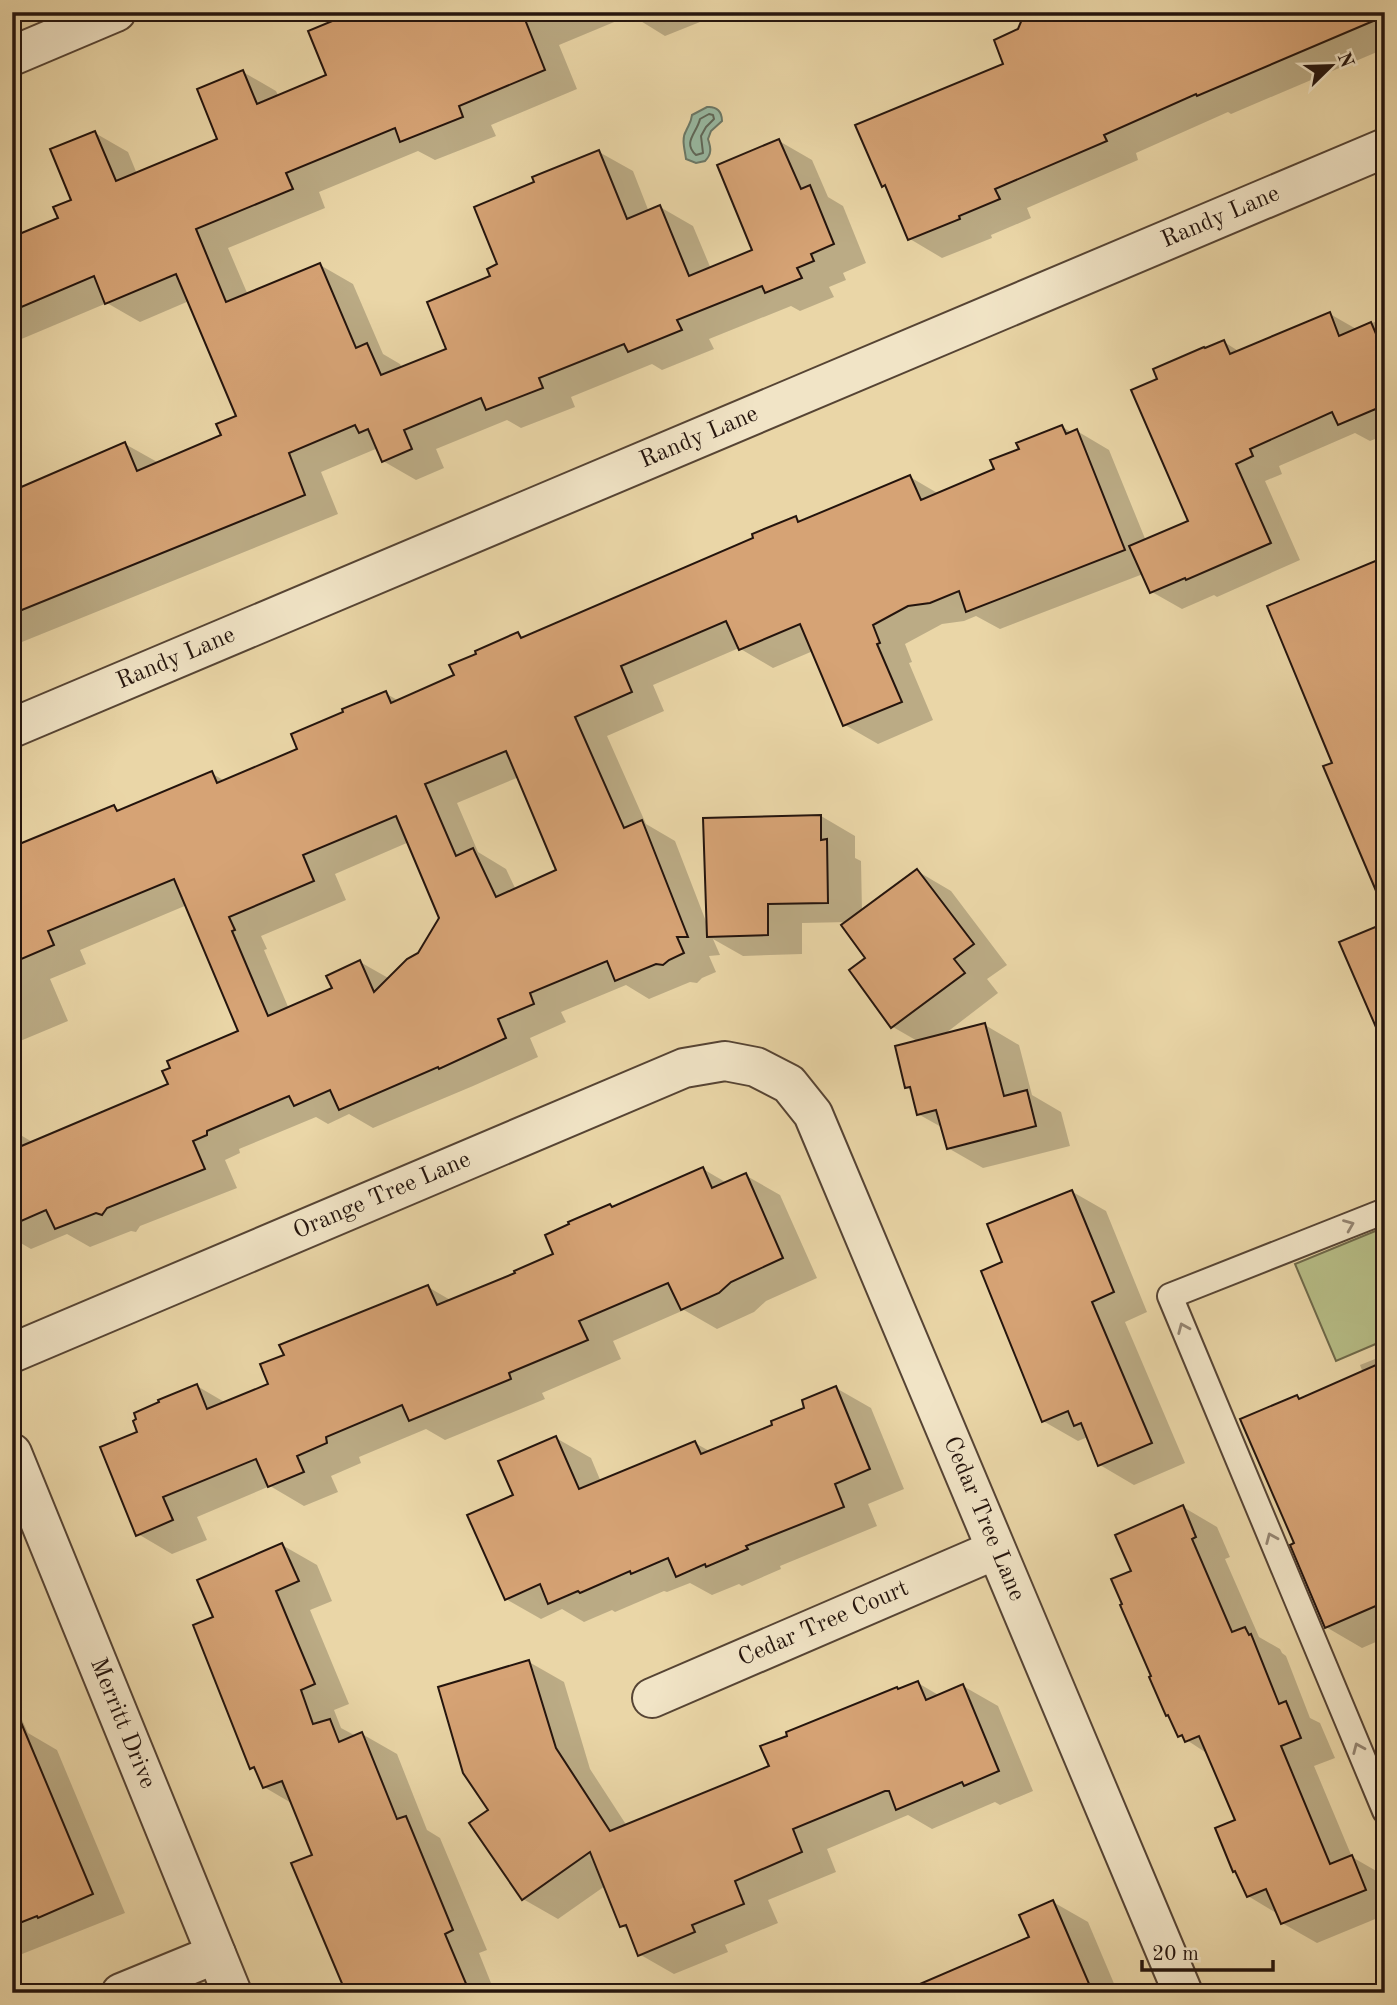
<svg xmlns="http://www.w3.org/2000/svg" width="1397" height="2005" viewBox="0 0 1397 2005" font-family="'Old Standard TT',serif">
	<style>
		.green { fill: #b7be87; stroke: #6e694a; stroke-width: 2 }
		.water { fill: #98baa3; stroke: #6a7867; stroke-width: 2 }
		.shadow { fill: #0003; fill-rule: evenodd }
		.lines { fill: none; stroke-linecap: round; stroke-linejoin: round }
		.shore { stroke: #5e6758; stroke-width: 2 }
		.building { fill: #d6a375; stroke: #24140d; stroke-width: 2; fill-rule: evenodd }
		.service-casing { stroke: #564434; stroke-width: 28 }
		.minor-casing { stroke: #564434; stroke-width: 42 }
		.service { stroke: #f1e4c6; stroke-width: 24 }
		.minor { stroke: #f1e4c6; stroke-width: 38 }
		.oneway { stroke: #958673 }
		.labels { text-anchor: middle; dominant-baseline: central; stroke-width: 5; stroke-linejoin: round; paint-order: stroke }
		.street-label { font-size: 24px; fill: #24140d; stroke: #f1e4c6 }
	</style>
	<rect width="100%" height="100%" fill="#ead6a7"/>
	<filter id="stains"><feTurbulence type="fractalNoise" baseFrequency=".00286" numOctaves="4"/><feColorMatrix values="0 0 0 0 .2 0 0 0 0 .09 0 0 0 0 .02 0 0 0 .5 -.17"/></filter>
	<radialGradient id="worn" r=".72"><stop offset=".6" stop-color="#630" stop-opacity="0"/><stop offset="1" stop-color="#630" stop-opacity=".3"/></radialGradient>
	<polygon class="green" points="1385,1227 1385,1340 1336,1361 1295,1264"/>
	<path class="water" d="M707 107C717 106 722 112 722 121L711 131 708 139C711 148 712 154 705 161L696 163 686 159C685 150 681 139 686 131 689 124 691 123 692 115Z"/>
	<g class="shadow">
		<polygon points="378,12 720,12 720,14 665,36 631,15 559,45 577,89 491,125 496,136 435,160 418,151 319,192 325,208 228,248 248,295 320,265 353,284 383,354 400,364 402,368 448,350 500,265 537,183 599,152 633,171 649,212 660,207 693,226 711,269 755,251 779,141 812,160 828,197 843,206 866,263 843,273 846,280 829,287 834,297 800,311 791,306 709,339 714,349 662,370 652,364 571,397 575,407 521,428 507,420 436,449 444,468 416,480 383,461 378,448 321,472 338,514 12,646 12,493 125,444 159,463 223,436 238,417 189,301 140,322 107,303 12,343 12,239 60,219 73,201 95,133 128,152 137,174 220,140 243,72 276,91 279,97 328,76"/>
		<polygon points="1385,12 1384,49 1231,114 1228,112 1136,153 1138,160 1027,208 1031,218 991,235 992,238 942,258 910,239 887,188 883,185"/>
		<path d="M1330 314 1358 330 1385 317V435L1370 441 1355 433 1279 466 1282 474 1265 481 1300 560 1217 597 1214 595 1182 609 1152 592 1143 574 1000 629 976 616 964 621 942 624 905 644 912 662 909 663 933 720 878 744 845 725 813 651 773 668 739 648 653 685 664 711 607 736 646 824 675 841 707 924 821 816 855 836V858L861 861 862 912 917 871 951 891 1007 965 987 979 998 993 942 1036 985 1025 1019 1045 1032 1095 1061 1112 1070 1146 983 1168 948 1148 943 1128 918 1114 912 1090 907 1087 919 1042 893 1027 852 970 868 958 849 922 802 923V954L743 956 713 939 720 955 709 956 716 972 702 978 697 983 690 982 649 999 626 985 561 1012 566 1022 530 1038 538 1057 473 1086 373 1128 349 1114 328 1124 316 1117 239 1149 240 1153 225 1160 237 1188 140 1226 136 1232 131 1231 90 1247 67 1234 31 1249 12 1238V1130L34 1143 170 1085 241 1032 187 905 80 950 86 964 50 979 68 1021 13 1044 21 1064 12 1067V849L114 807 121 811 211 773 225 781 300 750 385 693 399 701 456 676 518 634 525 638 755 538 796 518 803 522 910 477 939 494 996 470 1021 450 1062 427 1073 433 1077 431 1109 450 1146 541 1190 522 1159 380 1224 342 1240 352ZM519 777 558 871 516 890 506 869 478 852 457 803ZM409 842 441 918 419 954 390 979 360 962 334 989 289 1009 264 950 267 949 261 936 346 900 335 874Z"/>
		<polygon points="703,1169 727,1183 745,1175 780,1195 817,1278 766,1301 754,1312 717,1329 684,1310 613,1341 621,1359 542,1393 545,1399 445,1440 426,1429 359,1457 361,1463 331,1476 338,1492 304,1506 270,1486 197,1517 207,1540 172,1554 138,1534 139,1433 197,1386 226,1403 271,1385 286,1356 428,1287 452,1301 555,1255 610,1205 614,1208"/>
		<polygon points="1071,1191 1106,1211 1147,1312 1125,1322 1185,1463 1134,1485 1100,1465 1088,1437 1078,1441 1043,1421"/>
		<polygon points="1385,1355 1385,1638 1362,1648 1326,1627 1297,1544 1297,1396 1302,1400 1363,1373 1360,1365"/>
		<polygon points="836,1388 871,1408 904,1489 868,1504 877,1526 780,1566 781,1569 742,1586 739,1584 712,1595 690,1583 667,1592 664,1591 615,1612 612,1610 584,1622 562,1609 541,1619 506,1599 516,1496 556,1438 591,1458 601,1482 695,1443 711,1452 774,1427 806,1409"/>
		<polygon points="1183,1507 1217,1527 1230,1557 1225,1559 1259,1637 1280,1649 1282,1653 1286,1656 1310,1718 1320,1723 1335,1758 1314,1766 1352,1857 1385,1876 1385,1915 1317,1943 1282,1923 1278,1914 1248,1896 1238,1873 1234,1871 1237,1821 1208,1754 1179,1735 1171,1717 1167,1715 1133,1572"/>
		<polygon points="282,1545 317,1565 332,1601 310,1610 349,1704 334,1710 341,1728 356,1736 362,1734 397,1754 427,1830 440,1838 487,1950 479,1953 495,1993 347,1993 314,1856 293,1804 264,1787 257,1771 251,1768 215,1618"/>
		<polygon points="529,1662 564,1682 590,1769 627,1826 771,1767 899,1691 918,1683 940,1696 963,1686 998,1706 1033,1791 1000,1805 995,1802 932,1829 908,1815 827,1849 836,1872 768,1900 778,1923 725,1945 728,1952 674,1974 639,1954 630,1931 622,1926 605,1886 558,1919 523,1899 472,1823 490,1810"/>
		<polygon points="12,1707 18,1711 28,1733 57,1750 125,1913 12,1958"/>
		<polygon points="1053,1902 1088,1922 1118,1993 901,1993 1031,1937"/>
		<polygon points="857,1985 871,1993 837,1993"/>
	</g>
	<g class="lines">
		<path class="shore" d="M709 114 713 115 714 119 706 127 701 136 703 153 696 155C682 142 697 133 700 119Z"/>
	</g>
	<g class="building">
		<polygon points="354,12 522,12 545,70 459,106 463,117 400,142 395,128 286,173 293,189 196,229 226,302 320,263 356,348 367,343 381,375 446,349 427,302 490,276 487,269 497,264 474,207 534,182 532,177 599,150 627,219 660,205 689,276 752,250 717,165 779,139 801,189 810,185 834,244 811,254 814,261 797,268 802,278 765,293 762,286 677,320 682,330 628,352 624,344 539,378 543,388 486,410 481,398 404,430 412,449 382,462 368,429 359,433 355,425 289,453 305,495 12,614 12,491 125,442 137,471 221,435 216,424 236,416 176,274 105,304 94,276 12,311 12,237 58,218 53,207 71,200 50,149 95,131 116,181 217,139 197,89 243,70 257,104 326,75 308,31"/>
		<polygon points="1025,12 1385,12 1385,16 1197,96 1196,94 1104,135 1107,141 995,189 1000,199 959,216 960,219 908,240 885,185 882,187 855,125 1003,64 994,40 1018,29"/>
		<polygon points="1330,312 1339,336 1371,322 1385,355 1385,405 1338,425 1332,412 1250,449 1253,456 1236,464 1271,543 1186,580 1185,578 1150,593 1129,546 1188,521 1131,390 1157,379 1153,369 1204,347 1205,348 1224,340 1230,354"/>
		<path d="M1062 425 1066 434 1077 429 1125 550 966 612 959 591 930 603 908 606 873 625 880 643 877 644 902 702 843 726 800 624 739 650 726 621 621 666 632 692 575 717 624 828 642 820 688 937H677L684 953 669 960 663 965 656 964 615 981 607 961 530 993 534 1004 498 1019 506 1038 439 1069 438 1067 339 1110 330 1090 294 1106 289 1096 207 1131V1135L193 1141 205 1169 107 1208 102 1215 96 1213 55 1229 46 1210 12 1225V1150L168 1084 162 1071 170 1068 167 1061 238 1031 174 879 48 931 54 945 12 963V847L114 805 117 811 212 771 217 783 297 749 291 734 343 712 342 709 386 691 391 703 454 675 449 665 476 654 475 651 518 632 521 638 753 538 752 534 796 516 798 522 910 475 921 500 994 469 990 460 1019 449 1016 443ZM506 751 556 870 496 897 473 848 456 856 425 784ZM396 816 439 918 418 953 407 959 374 992 360 960 326 976 332 988 268 1016 232 931 235 930 229 917 314 881 303 855Z"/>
		<polygon points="1385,557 1385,912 1323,766 1332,763 1267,606"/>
		<polygon points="821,815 821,840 827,839 828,903 768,904 768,935 707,937 703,818"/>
		<polygon points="917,869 974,944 954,959 965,973 891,1028 849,970 865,958 841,925"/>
		<polygon points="1385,923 1385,1048 1339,942"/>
		<polygon points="985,1023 1004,1096 1027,1090 1036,1126 947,1149 936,1110 917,1115 910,1087 905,1088 895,1046"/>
		<polygon points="703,1167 712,1188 746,1173 783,1258 731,1282 719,1293 681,1310 668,1283 579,1321 588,1340 509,1373 511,1379 409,1421 402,1405 326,1437 327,1443 297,1456 304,1472 268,1487 256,1459 163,1497 173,1520 136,1536 100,1447 137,1432 133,1421 136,1419 134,1413 159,1402 158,1400 197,1384 207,1409 268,1384 260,1364 284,1355 279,1345 428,1285 437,1305 515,1273 514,1271 553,1254 545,1235 569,1224 568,1222 610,1204 612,1207"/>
		<polygon points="1072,1190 1114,1292 1092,1302 1152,1443 1098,1466 1081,1423 1074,1426 1068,1411 1042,1422 981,1271 1002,1262 987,1224"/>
		<polygon points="1385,1361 1385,1602 1325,1628 1290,1545 1294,1543 1240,1419 1297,1395 1299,1399"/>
		<polygon points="836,1386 870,1469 835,1484 844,1507 746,1546 748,1549 706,1567 705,1564 676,1577 668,1558 631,1574 630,1571 580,1593 578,1591 548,1604 540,1584 505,1600 467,1515 513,1495 498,1461 556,1436 579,1489 695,1441 701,1454 772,1425 771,1421 804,1408 802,1400"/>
		<polygon points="1183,1505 1196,1537 1192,1539 1232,1632 1245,1627 1249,1635 1251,1634 1279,1704 1286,1701 1301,1738 1281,1746 1330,1864 1352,1855 1366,1890 1281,1924 1266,1889 1247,1897 1235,1871 1233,1872 1215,1828 1235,1820 1199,1736 1185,1742 1182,1735 1178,1737 1168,1715 1166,1716 1149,1677 1151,1676 1120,1605 1122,1604 1111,1579 1131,1571 1115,1535"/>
		<polygon points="282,1543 299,1581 276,1591 315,1684 301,1690 313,1724 330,1719 339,1742 362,1732 397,1819 406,1816 453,1930 445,1934 470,1993 346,1993 291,1863 312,1855 282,1781 263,1788 254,1767 250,1769 193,1625 213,1617 197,1580"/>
		<polygon points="529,1660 556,1748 610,1831 769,1766 760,1746 787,1736 786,1732 897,1687 898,1689 918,1681 926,1700 963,1684 999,1771 964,1786 962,1782 896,1810 889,1791 885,1791 793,1829 802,1852 735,1881 744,1904 692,1925 695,1932 638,1956 626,1925 620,1927 590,1852 522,1900 469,1823 488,1810 463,1773 438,1687"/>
		<polygon points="12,1701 93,1894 38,1918 37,1916 12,1926"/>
		<polygon points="1053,1900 1093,1993 899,1993 1029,1937 1019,1915"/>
	</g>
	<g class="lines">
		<defs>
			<polyline id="service" points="1385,1211 1170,1296 1385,1811"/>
			<g id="minor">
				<polyline points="12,56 116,12"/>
				<path id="s1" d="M12 728 1385 148"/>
				<path id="s2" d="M12 1353 684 1068 725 1061 756 1067 789 1084 813 1114 1183 1993"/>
				<path id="s3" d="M12 1453 232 1993"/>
				<path id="s4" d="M652 1698 995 1550"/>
				<polyline points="121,1993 216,1954"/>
			</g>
		</defs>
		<use href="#service" class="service-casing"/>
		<use href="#minor" class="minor-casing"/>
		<use href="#service" class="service"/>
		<use href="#minor" class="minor"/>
	</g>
	<defs><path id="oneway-chevron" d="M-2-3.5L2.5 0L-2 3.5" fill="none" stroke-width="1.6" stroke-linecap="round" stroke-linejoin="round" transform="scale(1.75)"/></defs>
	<g class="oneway">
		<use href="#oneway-chevron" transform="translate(1349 1225) rotate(-22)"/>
		<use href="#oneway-chevron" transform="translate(1183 1328) rotate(-113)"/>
		<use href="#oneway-chevron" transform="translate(1271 1538) rotate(-113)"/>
		<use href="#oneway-chevron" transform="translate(1358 1748) rotate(-113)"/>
	</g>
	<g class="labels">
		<g class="street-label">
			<text stroke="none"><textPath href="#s1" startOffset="1312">Randy Lane</textPath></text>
			<text stroke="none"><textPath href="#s1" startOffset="746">Randy Lane</textPath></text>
			<text stroke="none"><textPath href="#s1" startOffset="178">Randy Lane</textPath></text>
			<text stroke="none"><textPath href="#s2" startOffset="402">Orange Tree Lane</textPath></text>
			<text stroke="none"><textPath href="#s2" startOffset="1318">Cedar Tree Lane</textPath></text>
			<text stroke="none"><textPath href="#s4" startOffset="187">Cedar Tree Court</textPath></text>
			<text stroke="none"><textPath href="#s3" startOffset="292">Merritt Drive</textPath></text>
		</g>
	</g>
	<rect width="1397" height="2005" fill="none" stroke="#ead6a7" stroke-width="42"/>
	<rect x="14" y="14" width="1369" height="1977" fill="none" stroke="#24140d" stroke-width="3.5"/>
	<rect x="21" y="21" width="1355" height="1963" fill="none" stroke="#24140d" stroke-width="2"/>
	<g transform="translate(1331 66) rotate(67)" stroke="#f1e4c6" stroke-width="5" paint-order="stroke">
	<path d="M0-5L12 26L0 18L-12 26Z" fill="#24140d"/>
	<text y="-10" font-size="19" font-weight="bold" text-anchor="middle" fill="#24140d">N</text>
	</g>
	<path d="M1142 1960v10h131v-10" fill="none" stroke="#24140d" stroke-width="3.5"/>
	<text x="1152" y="1960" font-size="21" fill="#24140d" stroke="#f1e4c6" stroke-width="5" paint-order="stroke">20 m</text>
	<rect width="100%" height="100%" filter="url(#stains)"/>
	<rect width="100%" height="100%" fill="url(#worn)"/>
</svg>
